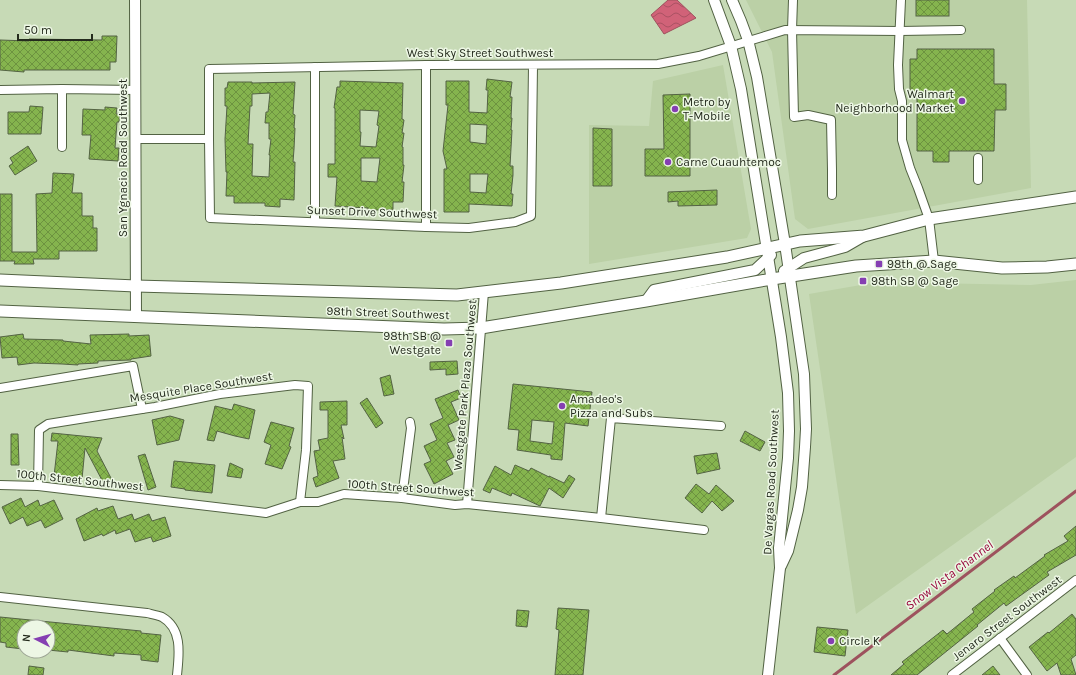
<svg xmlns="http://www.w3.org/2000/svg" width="1076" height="675" viewBox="0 0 1076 675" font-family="Karla,sans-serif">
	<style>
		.built { fill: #bbd0a6 }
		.water { fill: url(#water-waves); stroke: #9d525d }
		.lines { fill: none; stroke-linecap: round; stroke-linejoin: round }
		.stream { stroke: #9d525d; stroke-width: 3 }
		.building { fill: url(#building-cross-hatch); stroke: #546344; fill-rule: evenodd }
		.minor-casing { stroke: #526243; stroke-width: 10 }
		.tertiary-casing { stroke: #526243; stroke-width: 12 }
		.secondary-casing { stroke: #526243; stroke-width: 13 }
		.minor { stroke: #fff; stroke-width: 8 }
		.tertiary { stroke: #fff; stroke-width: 10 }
		.secondary { stroke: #fff; stroke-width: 11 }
		.poi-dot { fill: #853fb2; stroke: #edf7e5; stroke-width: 1.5 }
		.labels { text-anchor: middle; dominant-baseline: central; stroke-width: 3; stroke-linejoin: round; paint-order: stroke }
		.street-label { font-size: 12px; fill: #242b1d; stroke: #edf7e5 }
		.poi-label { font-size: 12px; fill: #242b1d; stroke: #edf7e5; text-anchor: start }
		.water-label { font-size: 13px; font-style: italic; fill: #98063c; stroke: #edf7e5 }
	</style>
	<defs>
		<pattern id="water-waves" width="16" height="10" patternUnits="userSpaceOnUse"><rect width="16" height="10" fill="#d16278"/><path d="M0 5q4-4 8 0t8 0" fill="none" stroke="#a95162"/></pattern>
		<pattern id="building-cross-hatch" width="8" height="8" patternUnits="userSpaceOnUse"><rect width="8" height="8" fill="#85b44e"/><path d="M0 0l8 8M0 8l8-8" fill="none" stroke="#6d9340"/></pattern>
	</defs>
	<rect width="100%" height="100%" fill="#c7dab6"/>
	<g class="built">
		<polygon points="746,0 1027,0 1031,188 808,229 795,219 772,52"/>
		<polygon points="723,65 751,229 747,238 589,264 589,125 649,126 653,81"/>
		<polygon points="1076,280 1076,457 856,614 809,294 878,282 1031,285"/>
	</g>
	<polygon class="water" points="668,0 677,0 696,18 664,34 651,15"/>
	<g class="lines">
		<polyline class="stream" points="834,675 1076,491"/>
	</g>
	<g class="building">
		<rect x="916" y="0" width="33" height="16"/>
		<polygon points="102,36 117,36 116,62 110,62 110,70 24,70 24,72 0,70 0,40 29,41 29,39 102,40"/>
		<polygon points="917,49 994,49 994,84 1006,84 1006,110 995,110 994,151 949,151 949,162 933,162 933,151 917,151 917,92 910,92 910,59 917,59"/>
		<path d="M487 79 512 82 510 97H512L511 118H512L511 130H512L510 166H513V175L511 194H513L512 206 469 204V212H444V169H447L443 151 448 105H446V81H469V112L487 113 488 90H486ZM470 124 487 125 486 144 470 142ZM470 174H488L486 193 470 192Z"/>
		<path d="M340 81 403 83 402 119 404 120 402 133H404L402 147H403V165H404L402 182H404L403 202H393V210H368V208L335 206 337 177H328V164H335V108H334L337 87H340ZM360 110 379 111 377 125 379 126 376 147 360 146 361 132H360ZM361 158H380L377 182 361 181Z"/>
		<path d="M228 82H252V83L295 82 293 114 295 115 294 128H295L294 149 293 162H295L294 200 280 199V207L265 206V203H234V196H226L227 172H226L225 139 227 106H225V88H227ZM270 93 268 112H266L265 123H269V139H271L269 155H270L269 177 252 176 253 144H248L250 106H252V94Z"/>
		<polygon points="690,94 690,176 645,176 645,149 664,149 663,95"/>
		<polygon points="30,106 43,107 41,134 8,134 8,112 29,112"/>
		<polygon points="105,107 117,108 116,114 120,114 119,122 117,122 115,148 119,148 118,161 89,159 91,135 82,135 83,109 105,110"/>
		<polygon points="593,128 612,129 612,186 593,186"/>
		<polygon points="28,146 37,161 15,175 9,166 13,163 10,158"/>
		<polygon points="53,173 74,174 72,193 82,193 82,216 93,216 93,228 97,228 97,251 59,251 59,259 33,259 34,264 14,264 15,261 0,261 0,194 12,194 12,252 37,252 36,194 52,193"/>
		<polygon points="717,190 717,205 678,206 678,201 668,202 668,192"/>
		<polygon points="23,334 24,339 63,340 63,341 91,344 90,335 129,334 129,336 149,335 151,356 131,359 131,360 98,361 98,363 78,364 78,365 62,364 34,363 18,365 17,357 2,358 0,337"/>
		<polygon points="457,361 458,374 446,375 446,369 430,370 430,362"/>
		<polygon points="390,375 394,394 384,396 380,378"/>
		<path d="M513 384 592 392 588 426 565 423 562 460 551 459V455L517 450 519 430 508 429ZM532 420 554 422 552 444 530 441Z"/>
		<polygon points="458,390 461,398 451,402 459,420 448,425 455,440 447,443 454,457 446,461 453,474 434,484 424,464 431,461 424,446 437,440 430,424 443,418 435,399"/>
		<polygon points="367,398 383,423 376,428 360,403"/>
		<polygon points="347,401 347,425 341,425 344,439 342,437 345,459 333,461 339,478 316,487 313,478 318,476 314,451 320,450 318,440 328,438 328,410 320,410 320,402"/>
		<polygon points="234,404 255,410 249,439 235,436 217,431 214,441 207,440 215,406 232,410"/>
		<polygon points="170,416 184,420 179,440 157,445 152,420"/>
		<polygon points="271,422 294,428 289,446 291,447 282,469 265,464 271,445 264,442"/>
		<polygon points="745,431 765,442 760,451 740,441"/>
		<polygon points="52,433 102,438 97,451 112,480 104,484 85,448 82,479 54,476 58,441 51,441"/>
		<polygon points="11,434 18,434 19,465 11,465"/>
		<polygon points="717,453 720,469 697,474 694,456"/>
		<polygon points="145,454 156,487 148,490 138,456"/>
		<polygon points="174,461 215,465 212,493 185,490 185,489 171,487"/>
		<polygon points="230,463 243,469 241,478 227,476"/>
		<polygon points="515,465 529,471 531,468 549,477 549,476 564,483 569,475 575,479 563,498 549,488 540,506 512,493 511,496 492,488 490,493 483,490 495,466 511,475"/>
		<polygon points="696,484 709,494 716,485 734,501 722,511 712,501 702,513 685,498"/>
		<polygon points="21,498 25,507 38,500 40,506 54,500 63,519 45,528 41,520 27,526 23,517 10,524 2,507"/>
		<polygon points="113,506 118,519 132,514 134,520 149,514 152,521 165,517 171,536 153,542 151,537 135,542 130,529 116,534 115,530 103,536 102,534 84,541 76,519 97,508 98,511"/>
		<polygon points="1076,526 1076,555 1047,572 1049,575 1006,606 1004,603 977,625 978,626 917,675 891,675 904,664 902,662 943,630 947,634 974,612 972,609 995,591 994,590 1014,576 1015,578 1045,556 1044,555 1068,541 1064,536"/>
		<polygon points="558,608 589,610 583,675 555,675 559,630 556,629"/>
		<polygon points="517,610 529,611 527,627 516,626"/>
		<polygon points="1072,614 1076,619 1076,655 1071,659 1076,675 1061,675 1057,663 1047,671 1029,647 1048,632 1049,633"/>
		<polygon points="0,617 141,631 141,633 161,635 158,662 141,660 141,655 114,653 114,656 68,650 68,652 48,650 48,626 48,627 24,627 23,649 6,647 6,643 0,642"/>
		<polygon points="817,627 848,630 845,656 814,652"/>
		<polygon points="29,666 44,668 43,675 28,675"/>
		<polygon points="993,666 1000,675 982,675"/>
	</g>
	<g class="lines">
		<defs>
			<g id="minor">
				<polyline points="793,0 792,30 794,117 808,115 831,120 832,170 832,195"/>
				<polyline points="901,0 898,65 899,89 902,101 902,140 910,168 918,188 929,219 934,261"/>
				<polyline points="426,65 426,227"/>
				<polyline points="533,66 531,216 515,222 469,228 426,227 210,218 209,139 209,69 426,65 658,64 699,56 785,30 900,31 961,30"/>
				<polyline points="62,89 62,147"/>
				<polyline points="0,90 62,89 136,90"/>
				<polyline points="136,139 209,139"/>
				<polyline points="978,180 978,158"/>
				<polyline points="315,222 315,67"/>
				<polyline points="0,388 133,366 142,409"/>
				<polyline points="0,485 38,486 266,513 300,502 318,502 344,494 402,498 455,505 467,504 601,518 704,530"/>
				<polyline points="38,486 39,430 48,424 142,409 155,407 220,394 295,385 308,386 306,450 300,502"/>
				<polyline points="402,498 411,428 410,422"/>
				<polyline points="467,504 484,292"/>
				<polyline points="601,518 611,418 721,426"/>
				<path d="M0 597 147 613C151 614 157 615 162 617 183 629 179 655 177 675"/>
				<polyline points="1000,638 1027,675"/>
				<polyline points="952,675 1076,580"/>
			</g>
			<g id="tertiary">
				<polyline points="135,0 136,317"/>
				<polyline points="714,0 731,46 741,89 781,337 788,393 789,431 788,458 779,548 780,568 768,675"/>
				<polyline points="732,0 741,21 748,40 757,77 785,244 804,374 806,429 805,447 802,487 798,510 788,551 781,566"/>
				<polyline points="784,271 804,258 845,247 864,236"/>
				<polyline points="646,301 654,290 755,270 771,255"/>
			</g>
			<g id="secondary">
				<polyline points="0,280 136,286 457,295 561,283 727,257 800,241 864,236 929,219 1076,197"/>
				<polyline points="0,311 444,329 481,328 646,301 772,279 856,266 934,261 1002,268 1047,267 1076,264"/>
			</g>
		</defs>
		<use href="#minor" class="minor-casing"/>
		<use href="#tertiary" class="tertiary-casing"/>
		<use href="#secondary" class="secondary-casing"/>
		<use href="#minor" class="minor"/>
		<use href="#tertiary" class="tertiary"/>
		<use href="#secondary" class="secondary"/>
	</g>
	<g class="poi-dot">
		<circle cx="962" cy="101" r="4"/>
		<circle cx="675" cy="109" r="4"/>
		<circle cx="668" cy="162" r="4"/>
		<rect x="875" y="260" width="8" height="8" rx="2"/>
		<rect x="859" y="277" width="8" height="8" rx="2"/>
		<rect x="445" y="339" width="8" height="8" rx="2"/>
		<circle cx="562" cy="406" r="4"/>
		<circle cx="831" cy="641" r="4"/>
	</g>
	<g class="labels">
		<g class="street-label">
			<text x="480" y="53">West Sky Street Southwest</text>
			<text transform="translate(123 158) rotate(-90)">San Ygnacio Road Southwest</text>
			<text transform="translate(372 212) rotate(2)">Sunset Drive Southwest</text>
			<text transform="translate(388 313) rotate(2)">98th Street Southwest</text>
			<text transform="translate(465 385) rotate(-85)">Westgate Park Plaza Southwest</text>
			<text transform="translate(201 387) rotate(-9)">Mesquite Place Southwest</text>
			<text transform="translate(80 480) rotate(6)">100th Street Southwest</text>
			<text transform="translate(771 482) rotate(-87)">De Vargas Road Southwest</text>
			<text transform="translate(411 488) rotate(4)">100th Street Southwest</text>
			<text transform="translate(1007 618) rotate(-37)">Jenaro Street Southwest</text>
		</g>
		<g class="poi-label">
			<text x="954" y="94" text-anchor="end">Walmart<tspan x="954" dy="14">Neighborhood Market</tspan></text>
			<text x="683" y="102">Metro by<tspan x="683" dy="14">T-Mobile</tspan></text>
			<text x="676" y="162">Carne Cuauhtemoc</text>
			<text x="887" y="264">98th @ Sage</text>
			<text x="871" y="281">98th SB @ Sage</text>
			<text x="441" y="336" text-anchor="end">98th SB @<tspan x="441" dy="14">Westgate</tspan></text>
			<text x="570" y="399">Amadeo's<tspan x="570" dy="14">Pizza and Subs</tspan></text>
			<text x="839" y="641">Circle K</text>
		</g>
		<g class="water-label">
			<text transform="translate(949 575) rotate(-37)">Snow Vista Channel</text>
		</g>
	</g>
	<g transform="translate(36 639) rotate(276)"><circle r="19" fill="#edf7e5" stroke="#9da595"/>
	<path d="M0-3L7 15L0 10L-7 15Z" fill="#853fb2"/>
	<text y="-6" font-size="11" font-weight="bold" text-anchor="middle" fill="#242b1d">N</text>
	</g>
	<path d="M18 34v6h74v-6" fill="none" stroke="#242b1d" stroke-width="2"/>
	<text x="24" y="34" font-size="12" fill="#242b1d" stroke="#edf7e5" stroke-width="3" paint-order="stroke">50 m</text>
</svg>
